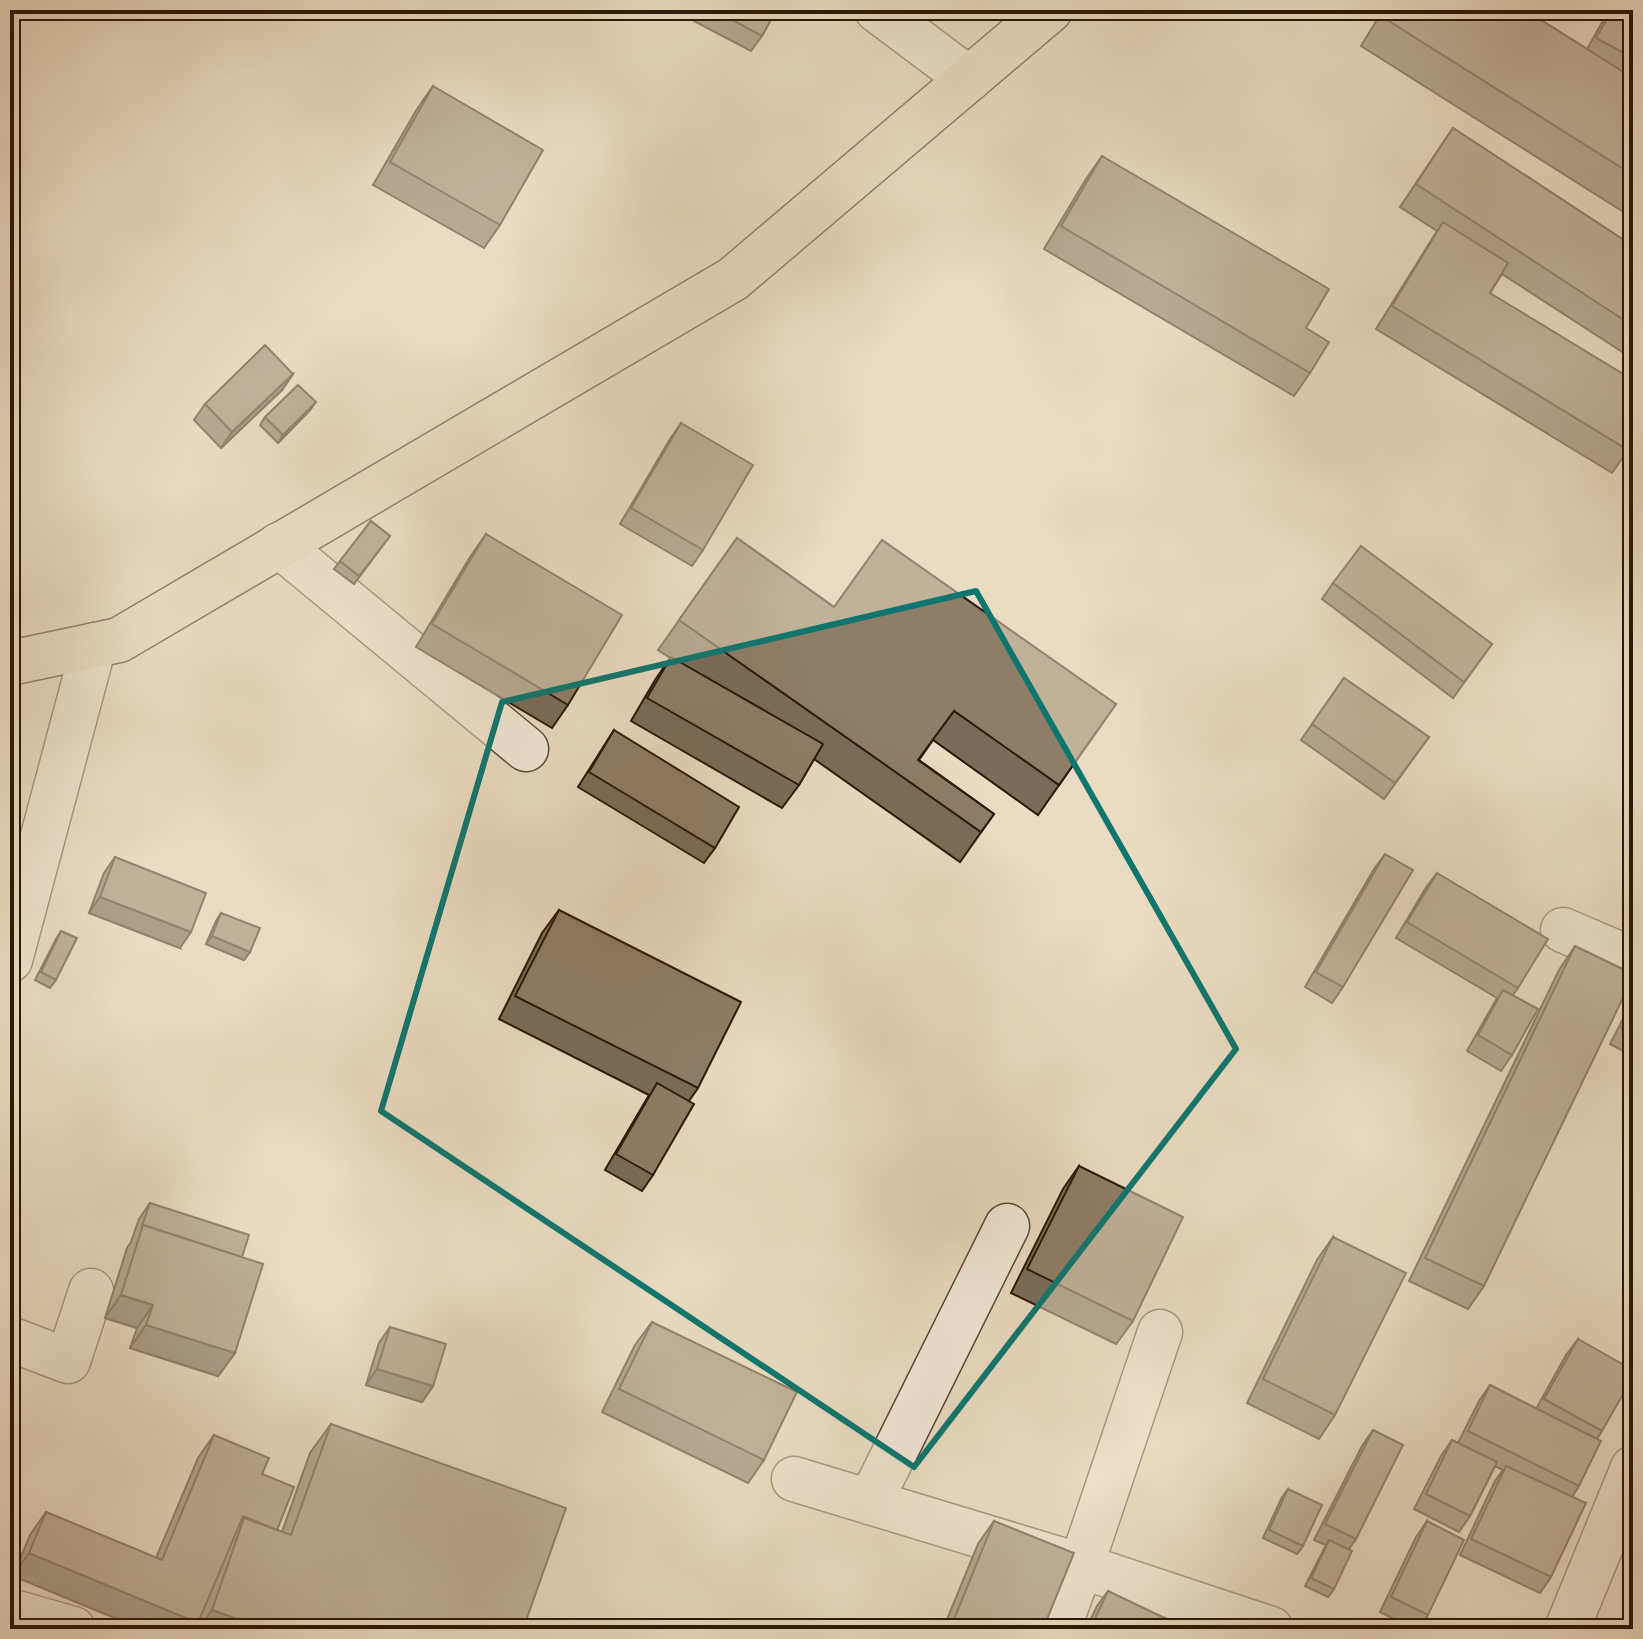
<svg xmlns="http://www.w3.org/2000/svg" width="1643" height="1639" viewBox="0 0 1643 1639" font-family="'IM FELL French Canon',serif">
	<style>
		.lines { fill: none; stroke-linecap: round; stroke-linejoin: round }
		.minor-casing { stroke: #5b4834; stroke-width: 47 }
		.major-casing { stroke: #2b1705; stroke-width: 47 }
		.minor { stroke: #f1e8d7; stroke-width: 44 }
		.major { stroke: #eadcc2; stroke-width: 44 }
		.wall { fill: #7a6c59; stroke: #2b1705; stroke-width: 2 }
		.shaded-wall { fill: #635848; stroke: #2b1705; stroke-width: 2 }
		.building { fill: #8e7d67; stroke: #2b1705; stroke-width: 2 }
		.marked { fill: none; stroke: #0f766e; stroke-width: 6; stroke-linejoin: round }
	</style>
	<rect width="100%" height="100%" fill="#eadcc2"/>
	<filter id="stains"><feTurbulence type="fractalNoise" baseFrequency=".0025" numOctaves="4"/><feColorMatrix values="0 0 0 0 .2 0 0 0 0 .09 0 0 0 0 .02 0 0 0 .5 -.17"/></filter>
	<radialGradient id="worn" r=".72"><stop offset=".6" stop-color="#630" stop-opacity="0"/><stop offset="1" stop-color="#630" stop-opacity=".3"/></radialGradient>
	<g class="lines">
		<defs>
			<g id="minor">
				<polyline points="877,10 969,79"/>
				<polyline points="279,545 526,749"/>
				<polyline points="1563,930 1633,960"/>
				<polyline points="10,960 94,645"/>
				<polyline points="10,1339 68,1361 91,1291"/>
				<polyline points="794,1479 1081,1566 1160,1332"/>
				<polyline points="870,1502 1007,1226"/>
				<polyline points="10,1611 73,1629"/>
				<polyline points="1058,1629 1081,1566 1271,1629"/>
				<polyline points="1567,1629 1633,1468"/>
			</g>
			<polyline id="major" points="10,663 119,640 733,279 1050,10"/>
		</defs>
		<use href="#minor" class="minor-casing"/>
		<use href="#major" class="major-casing"/>
		<use href="#minor" class="minor"/>
		<use href="#major" class="major"/>
	</g>
	<g class="wall">
		<polygon points="673,10 776,10 762,36 751,51"/>
		<polygon points="1383,10 1525,10 1587,49 1609,10 1633,10 1633,218 1361,46"/>
		<polygon points="433,86 500,225 484,248 373,185 417,109"/>
		<polygon points="1453,128 1633,246 1633,359 1502,274 1490,293 1628,450 1612,473 1376,329 1437,231 1400,207"/>
		<polygon points="1102,156 1306,328 1310,373 1294,396 1044,249 1086,179"/>
		<polygon points="293,374 282,390 221,448 194,420 205,404"/>
		<polygon points="310,410 278,443 260,425 265,417"/>
		<polygon points="681,423 703,550 692,566 620,524 670,439"/>
		<polygon points="371,521 390,536 354,584 334,569"/>
		<polygon points="486,534 568,705 552,728 416,647 470,557"/>
		<polygon points="737,538 834,607 1116,704 1038,815 933,740 919,760 994,814 960,862 814,759 799,785 782,808 631,721 655,680 670,658 658,650"/>
		<polygon points="1333,583 1492,644 1453,698 1322,599"/>
		<polygon points="1344,678 1429,737 1384,799 1301,740"/>
		<polygon points="614,730 715,848 704,863 578,787"/>
		<polygon points="1385,854 1343,987 1332,1003 1305,987 1374,869"/>
		<polygon points="115,857 180,948 89,913 104,873"/>
		<polygon points="1437,873 1518,988 1513,995 1512,1055 1501,1071 1467,1051 1497,998 1396,938 1425,889"/>
		<polygon points="559,910 698,1088 689,1101 653,1175 642,1191 605,1170 649,1095 499,1019 542,933"/>
		<polygon points="221,913 250,952 244,960 206,944 216,921"/>
		<polygon points="61,931 56,980 50,988 35,980 56,939"/>
		<polygon points="1575,946 1484,1286 1468,1309 1409,1281 1559,970"/>
		<polygon points="1633,999 1633,1056 1610,1044"/>
		<polygon points="1079,1166 1133,1321 1116,1344 1011,1293 1063,1189"/>
		<polygon points="150,1203 242,1257 235,1353 218,1376 130,1348 137,1328 105,1318 127,1248 131,1242 139,1219"/>
		<polygon points="1333,1237 1335,1415 1319,1439 1247,1403 1317,1260"/>
		<polygon points="652,1322 764,1460 748,1483 602,1412 635,1345"/>
		<polygon points="390,1327 433,1386 422,1402 366,1385 379,1343"/>
		<polygon points="1578,1339 1602,1431 1597,1439 1579,1486 1572,1497 1551,1577 1540,1593 1460,1555 1495,1481 1503,1470 1495,1466 1470,1516 1459,1532 1414,1509 1441,1456 1452,1440 1458,1443 1479,1401 1490,1385 1536,1409 1566,1355"/>
		<polygon points="331,1424 523,1629 194,1629 195,1626 13,1576 30,1535 46,1512 156,1558 198,1458 214,1435 262,1474 277,1530 282,1532 310,1453"/>
		<polygon points="1373,1430 1356,1539 1349,1549 1334,1589 1328,1597 1305,1586 1326,1545 1314,1540 1362,1446"/>
		<polygon points="1288,1489 1303,1546 1297,1554 1263,1538 1282,1497"/>
		<polygon points="994,1521 1043,1629 943,1629 978,1544"/>
		<polygon points="1427,1521 1428,1615 1419,1629 1414,1629 1380,1612 1416,1537"/>
		<polygon points="1108,1591 1172,1629 1086,1629 1097,1606"/>
	</g>
	<g class="shaded-wall">
		<polygon points="293,374 282,390 221,448 232,432"/>
		<polygon points="316,402 310,410 278,443 283,435"/>
		<polygon points="100,897 191,932 180,948 89,913"/>
		<polygon points="212,936 250,952 244,960 206,944"/>
		<polygon points="121,1295 153,1305 137,1328 105,1318"/>
		<polygon points="146,1325 235,1353 218,1376 130,1348"/>
		<polygon points="377,1369 433,1386 422,1402 366,1385"/>
		<polygon points="29,1553 198,1623 194,1629 141,1629 13,1576"/>
		<polygon points="212,1610 265,1629 198,1629"/>
		<polygon points="997,1623 1011,1629 993,1629"/>
	</g>
	<g class="building">
		<polygon points="714,10 776,10 762,36"/>
		<polygon points="1386,10 1525,10 1633,78 1633,175 1381,16"/>
		<polygon points="1612,10 1633,10 1633,58 1596,38"/>
		<polygon points="433,86 543,150 500,225 390,162"/>
		<polygon points="1453,128 1633,246 1633,326 1416,184"/>
		<polygon points="1102,156 1329,289 1306,328 1329,342 1310,373 1061,226"/>
		<polygon points="1443,222 1508,263 1490,293 1633,380 1633,441 1628,450 1392,306"/>
		<polygon points="265,345 293,374 232,432 205,404"/>
		<polygon points="298,385 316,402 283,435 265,417"/>
		<polygon points="681,423 753,465 703,550 631,508"/>
		<polygon points="371,521 390,536 359,576 340,561"/>
		<polygon points="486,534 622,615 568,705 432,624"/>
		<polygon points="737,538 834,607 882,540 1116,704 1059,785 954,711 918,760 994,814 981,832 679,620"/>
		<polygon points="1361,546 1492,644 1464,682 1333,583"/>
		<polygon points="671,657 823,744 799,785 647,698"/>
		<polygon points="1344,678 1429,737 1395,783 1312,724"/>
		<polygon points="614,730 739,807 715,848 589,772"/>
		<polygon points="1385,854 1413,870 1343,987 1316,972"/>
		<polygon points="115,857 206,893 191,932 100,897"/>
		<polygon points="1437,873 1548,939 1518,988 1407,922"/>
		<polygon points="559,910 741,1002 698,1088 515,996"/>
		<polygon points="221,913 260,928 250,952 212,936"/>
		<polygon points="61,931 77,938 56,980 41,972"/>
		<polygon points="1575,946 1633,974 1633,977 1484,1286 1425,1258"/>
		<polygon points="1503,990 1538,1009 1512,1055 1478,1035"/>
		<polygon points="1633,1005 1633,1035 1621,1028"/>
		<polygon points="657,1083 694,1104 653,1175 616,1154"/>
		<polygon points="1079,1166 1183,1217 1133,1321 1027,1269"/>
		<polygon points="150,1203 249,1235 242,1257 143,1225 142,1226"/>
		<polygon points="143,1225 263,1264 235,1353 146,1325 153,1305 121,1295"/>
		<polygon points="1333,1237 1406,1273 1335,1415 1263,1379"/>
		<polygon points="652,1322 797,1392 764,1460 619,1389"/>
		<polygon points="390,1327 446,1344 433,1386 377,1369"/>
		<polygon points="1578,1339 1633,1370 1633,1377 1602,1431 1544,1399"/>
		<polygon points="1490,1385 1601,1441 1579,1486 1468,1431"/>
		<polygon points="331,1424 566,1508 523,1629 265,1629 212,1610 244,1518 291,1535"/>
		<polygon points="1373,1430 1403,1445 1356,1539 1325,1524"/>
		<polygon points="214,1435 269,1458 262,1474 294,1487 277,1530 243,1516 198,1623 29,1553 46,1512 162,1560"/>
		<polygon points="1452,1440 1497,1462 1470,1516 1426,1494"/>
		<polygon points="1506,1466 1586,1503 1551,1577 1471,1539"/>
		<polygon points="1288,1489 1322,1505 1303,1546 1269,1530"/>
		<polygon points="994,1521 1074,1553 1043,1629 1011,1629 997,1623 994,1629 950,1629"/>
		<polygon points="1427,1521 1464,1540 1428,1615 1391,1597"/>
		<polygon points="1329,1540 1352,1551 1334,1589 1311,1578"/>
		<polygon points="1108,1591 1175,1623 1172,1629 1090,1629"/>
	</g>
	<path d="M0 0H1643V1639H0ZM976 591 1236 1049 914 1467 381 1111 502 702Z" fill="#eadcc2" fill-opacity=".55" fill-rule="evenodd"/>
	<path class="marked" d="M976 591 1236 1049 914 1467 381 1111 502 702Z"/>
	<rect width="1643" height="1639" fill="none" stroke="#eadcc2" stroke-width="40"/>
	<rect x="12" y="12" width="1619" height="1615" fill="none" stroke="#2b1705" stroke-width="4"/>
	<rect x="20" y="20" width="1603" height="1599" fill="none" stroke="#2b1705" stroke-width="2"/>
	<rect width="100%" height="100%" filter="url(#stains)"/>
	<rect width="100%" height="100%" fill="url(#worn)"/>
</svg>
